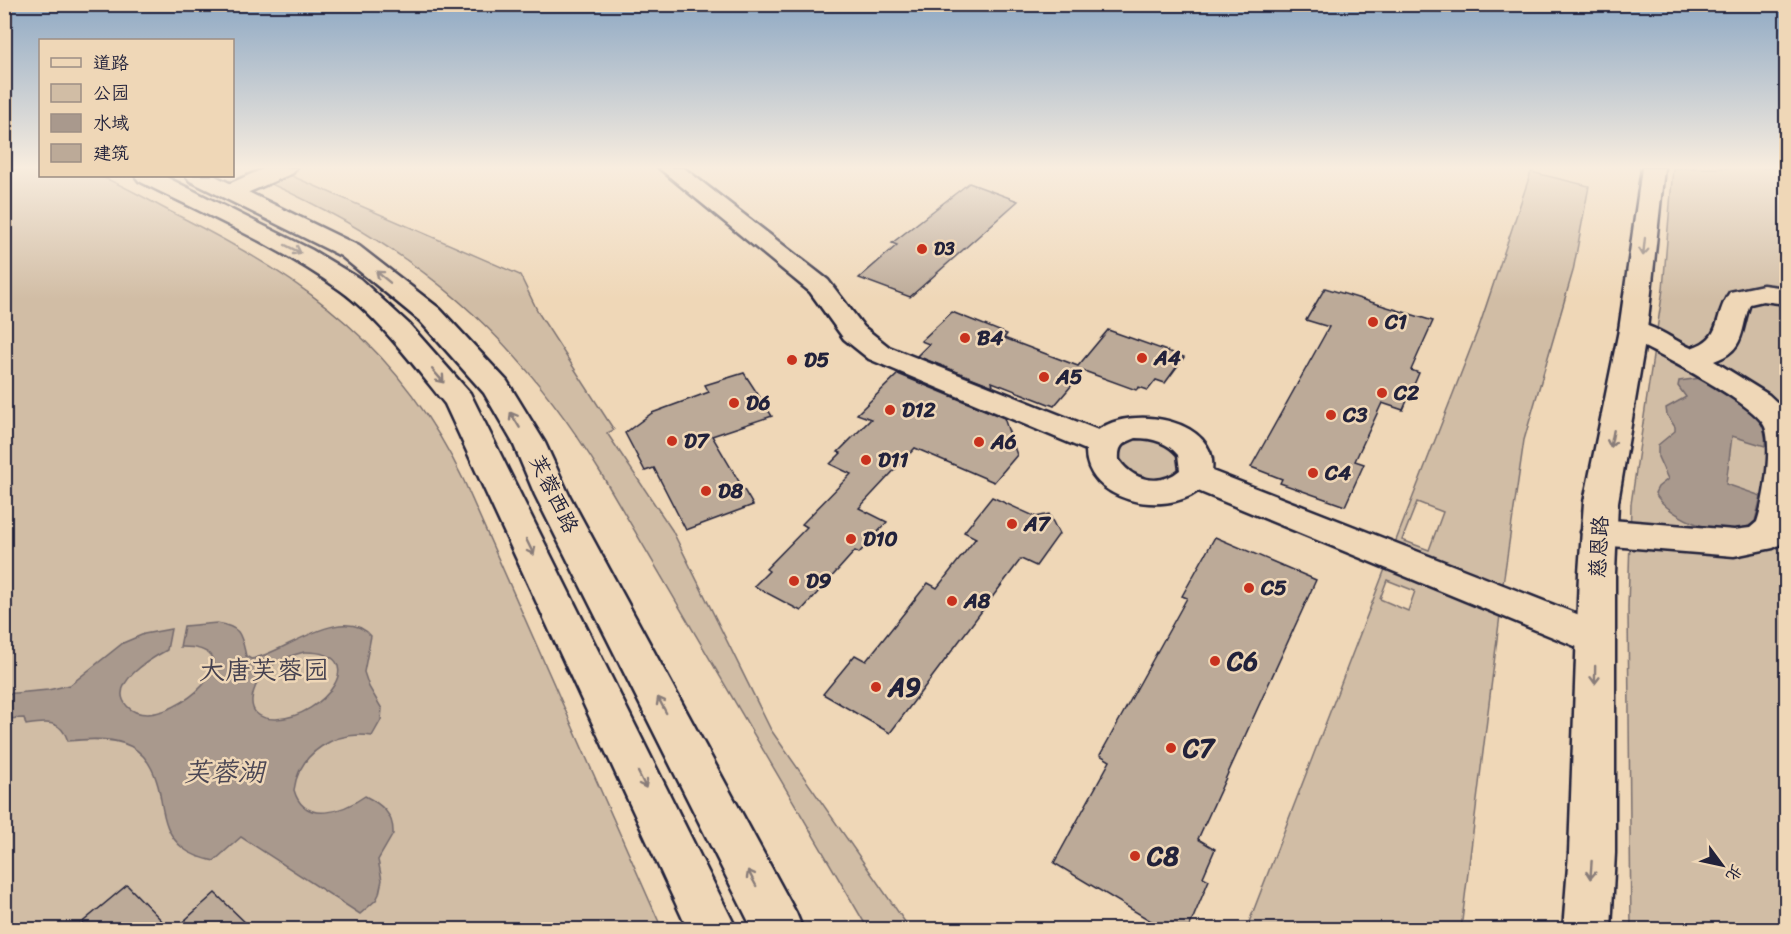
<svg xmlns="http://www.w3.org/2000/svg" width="1791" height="934" viewBox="0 0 1791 934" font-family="Sriracha,'LXGW WenKai TC',sans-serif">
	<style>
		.green { fill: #d1bda5; stroke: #7a7070; stroke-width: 1.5; fill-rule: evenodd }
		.water { fill: #a9998d; stroke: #73696c; stroke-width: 1.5; fill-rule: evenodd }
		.building { fill: #bcaa98; stroke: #22223b; stroke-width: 1.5 }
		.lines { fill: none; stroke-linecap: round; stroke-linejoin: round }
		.minor-casing { stroke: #22223b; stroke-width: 5 }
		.major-casing { stroke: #22223b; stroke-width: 5 }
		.minor { fill: #efd7b7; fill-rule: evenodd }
		.major { fill: #efd7b7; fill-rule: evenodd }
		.oneway { stroke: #887c79 }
		.poi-dot { fill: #c8321e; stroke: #efd7b7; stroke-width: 2 }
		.labels { text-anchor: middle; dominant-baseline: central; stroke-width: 5; stroke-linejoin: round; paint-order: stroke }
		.far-poi-label { font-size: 18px; font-weight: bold; fill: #22223b; stroke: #efd7b7; text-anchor: start }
		.poi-label { font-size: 21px; font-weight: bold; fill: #22223b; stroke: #efd7b7; text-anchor: start }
		.street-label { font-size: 21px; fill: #22223b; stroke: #efd7b7 }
		.near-poi-label { font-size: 26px; font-weight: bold; fill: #22223b; stroke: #efd7b7; text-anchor: start }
		.near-park-label { font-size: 26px; fill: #454150; stroke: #efd7b7 }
		.near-water-label { font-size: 27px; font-style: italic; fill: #4a4654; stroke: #efd7b7 }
	</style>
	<rect width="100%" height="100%" fill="#efd7b7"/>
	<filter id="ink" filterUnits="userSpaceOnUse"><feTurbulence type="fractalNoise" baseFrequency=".0167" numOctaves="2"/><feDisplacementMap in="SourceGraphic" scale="12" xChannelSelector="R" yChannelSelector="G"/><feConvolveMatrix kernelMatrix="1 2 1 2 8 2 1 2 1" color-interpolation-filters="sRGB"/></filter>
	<g filter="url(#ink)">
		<g class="green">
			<path d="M4 168H40V176C56 176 86 172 99 176 127 186 154 204 181 217 309 282 400 348 464 481L662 929H5Z"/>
			<polygon points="1673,168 1786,168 1786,929 1631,930 1628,608 1631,504 1663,289"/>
			<path d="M1531 172 1589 186 1573 271 1524 440 1503 584 1395 543 1479 327ZM1417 502 1443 512 1429 550 1402 540Z"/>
			<path d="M285 173 520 275 539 314 614 430 607 433 672 530 771 730 910 929H868L602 475C516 334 417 249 267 182Z"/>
			<path d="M1136 436 1162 439 1181 454V472C1153 488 1141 484 1117 464V446Z"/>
			<path d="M1385 569 1500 615 1461 929 1246 930ZM1387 580 1415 591 1408 611 1380 599Z"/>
		</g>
		<g class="water">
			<path d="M1701 378C1730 391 1769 409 1765 446L1732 436 1726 484 1761 496 1755 521C1733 545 1668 519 1655 493L1658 487 1668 479 1658 457V445L1675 431V427L1667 415 1666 408 1686 397 1678 386 1679 381Z"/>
			<path d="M217 623C241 627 241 634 246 656L251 659C281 655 343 602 371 636L364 672 369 687 382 709 381 720 372 736C336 730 299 752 294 790 304 826 344 811 365 796 381 804 394 814 393 834L378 860 382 880 379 894 376 900 360 914 241 837 214 861C203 858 193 856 184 849 168 837 164 819 161 800 152 742 121 735 68 741 61 719 45 722 26 725L24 718 5 719V694L48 690 70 685 123 643 144 634 171 629 167 650C152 658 107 684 127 706 132 712 140 714 148 714 193 711 251 646 180 647L184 626ZM304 652C374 651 324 718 276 719 239 720 251 683 270 667 280 659 292 655 304 652Z"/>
		</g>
		<g class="building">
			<polygon points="969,183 1018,201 910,297 859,278 897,245 892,243"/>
			<polygon points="1325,288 1433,321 1411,370 1419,373 1403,410 1382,403 1355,461 1364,464 1345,506 1280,483 1282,479 1251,467 1329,327 1306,320"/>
			<polygon points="952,312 1007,334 1004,338 1078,366 1108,330 1184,357 1165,383 1156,380 1148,390 1139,387 1136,390 1084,371 1054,406 992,382 993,386 917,356 929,344 921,341"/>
			<polygon points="744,373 772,416 712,436 753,505 686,530 654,468 645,471 625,433 652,413 709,392 705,385"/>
			<polygon points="898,374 1004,418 1017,455 994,482 915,448 859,508 887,522 859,553 855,551 801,611 754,586 769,571 766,569 807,527 802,524 851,474 830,464 841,453 838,452 871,419 857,414"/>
			<polygon points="992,497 1036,517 1049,514 1059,534 1036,566 1021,559 890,733 823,694 855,655 866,661 928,583 937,588 976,538 964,532"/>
			<polygon points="1215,537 1316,580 1198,839 1215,849 1203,877 1209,880 1188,930 1166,930 1054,863 1110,761 1100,755 1187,598 1182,596"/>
			<polygon points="127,885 171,930 73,930"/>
			<polygon points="215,893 253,930 174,930"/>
		</g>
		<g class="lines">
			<defs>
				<g id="minor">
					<polygon points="265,168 296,168 293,173 240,196 232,198 224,196 220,191 224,186"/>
					<path d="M659 168H684L828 280 864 327 889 347 1098 430C1133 404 1219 420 1212 471L1610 627 1615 638 1610 649 1596 654 1582 649 1198 491C1163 517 1085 501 1086 450L869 359 844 339 810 292ZM1136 438C1153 438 1167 442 1178 455L1180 470C1160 487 1133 481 1119 460 1118 445 1123 443 1136 438Z"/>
					<path d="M1763 285 1786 288V304L1763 301 1750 304C1740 330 1746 350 1714 361L1769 395 1786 411V534L1779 545 1773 548 1734 556 1599 545 1587 541 1581 532 1587 523 1599 519 1734 530 1750 528 1757 522C1764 501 1773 448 1765 427 1755 402 1650 350 1623 336L1619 330 1623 324C1646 318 1671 339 1691 348 1725 337 1712 317 1730 292Z"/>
				</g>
				<g id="major">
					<polygon points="1642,168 1664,168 1647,330 1618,502 1615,573 1615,853 1611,930 1563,930 1569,853 1579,573 1584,502 1619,330"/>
					<path d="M135 176H164L312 250 360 279 409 324 470 393 737 930H688L445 404C415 367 378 317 340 290 279 246 206 215 139 181Z"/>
					<polygon points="186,176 215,176 359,246 440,309 507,381 545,443 569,495 796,913 803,930 753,930 535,495 513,443 484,393 420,321 341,256 190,181"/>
				</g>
			</defs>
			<use href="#minor" class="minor-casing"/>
			<use href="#major" class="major-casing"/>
			<use href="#minor" class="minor"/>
			<use href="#major" class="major"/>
		</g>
		<defs><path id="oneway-shaft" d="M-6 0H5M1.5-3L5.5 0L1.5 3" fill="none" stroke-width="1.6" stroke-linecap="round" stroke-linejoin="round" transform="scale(1.5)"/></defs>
		<g class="oneway">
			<use href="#oneway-shaft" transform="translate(1644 247) rotate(96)"/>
			<use href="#oneway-shaft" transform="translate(293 249) rotate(27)"/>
			<use href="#oneway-shaft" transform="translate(383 277) rotate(-141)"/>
			<use href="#oneway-shaft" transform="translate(438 376) rotate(49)"/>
			<use href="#oneway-shaft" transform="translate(515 420) rotate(-121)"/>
			<use href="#oneway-shaft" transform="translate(1612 439) rotate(101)"/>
			<use href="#oneway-shaft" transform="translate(530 547) rotate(64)"/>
			<use href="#oneway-shaft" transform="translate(1595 675) rotate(91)"/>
			<use href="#oneway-shaft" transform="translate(662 705) rotate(-118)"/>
			<use href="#oneway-shaft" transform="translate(642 780) rotate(64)"/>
			<use href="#oneway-shaft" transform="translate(1591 870) rotate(94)"/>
			<use href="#oneway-shaft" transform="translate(752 878) rotate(-118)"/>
		</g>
	</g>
	<linearGradient id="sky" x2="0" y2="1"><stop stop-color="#8fa9c4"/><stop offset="0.56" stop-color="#f8eddf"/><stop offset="1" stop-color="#f8eddf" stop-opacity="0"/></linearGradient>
	<rect width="1791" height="299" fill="url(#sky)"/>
	<g class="poi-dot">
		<circle cx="922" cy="249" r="6"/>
		<circle cx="1373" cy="322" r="6"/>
		<circle cx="965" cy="338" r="6"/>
		<circle cx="1142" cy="358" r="6"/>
		<circle cx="792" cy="360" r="6"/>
		<circle cx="1044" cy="377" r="6"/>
		<circle cx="1382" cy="393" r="6"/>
		<circle cx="734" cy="403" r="6"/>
		<circle cx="890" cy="410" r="6"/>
		<circle cx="1331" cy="415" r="6"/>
		<circle cx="672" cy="441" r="6"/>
		<circle cx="979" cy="442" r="6"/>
		<circle cx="866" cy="460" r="6"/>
		<circle cx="1313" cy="473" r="6"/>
		<circle cx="706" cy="491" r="6"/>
		<circle cx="1012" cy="524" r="6"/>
		<circle cx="851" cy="539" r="6"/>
		<circle cx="794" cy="581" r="6"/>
		<circle cx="1249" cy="588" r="6"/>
		<circle cx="952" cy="601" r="6"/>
		<circle cx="1215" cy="661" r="6"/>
		<circle cx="876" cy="687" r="6"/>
		<circle cx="1171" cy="748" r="6"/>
		<circle cx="1135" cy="856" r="6"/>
	</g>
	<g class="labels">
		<g class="far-poi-label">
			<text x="934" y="249">D3</text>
		</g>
		<g class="poi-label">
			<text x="1385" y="322">C1</text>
			<text x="977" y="338">B4</text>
			<text x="1154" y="358">A4</text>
			<text x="804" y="360">D5</text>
			<text x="1056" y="377">A5</text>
			<text x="1394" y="393">C2</text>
			<text x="746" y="403">D6</text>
			<text x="902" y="410">D12</text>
			<text x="1343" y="415">C3</text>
			<text x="684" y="441">D7</text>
			<text x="991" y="442">A6</text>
			<text x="878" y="460">D11</text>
			<text x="1325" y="473">C4</text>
			<text x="718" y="491">D8</text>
			<text x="1024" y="524">A7</text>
			<text x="863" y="539">D10</text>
			<text x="806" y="581">D9</text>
			<text x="1261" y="588">C5</text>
			<text x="964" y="601">A8</text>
		</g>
		<g class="street-label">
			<text transform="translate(554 494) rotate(64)">芙蓉西路</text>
			<text transform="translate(1599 547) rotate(-87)">慈恩路</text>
		</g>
		<g class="near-poi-label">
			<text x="1227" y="661">C6</text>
			<text x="888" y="687">A9</text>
			<text x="1183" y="748">C7</text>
			<text x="1147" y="856">C8</text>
		</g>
		<g class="near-park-label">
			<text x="264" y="670">大唐芙蓉园</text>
		</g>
		<g class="near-water-label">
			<text x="224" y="772">芙蓉湖</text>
		</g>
	</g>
	<rect width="1791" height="934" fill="none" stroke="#efd7b7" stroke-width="24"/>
	<rect x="12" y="12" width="1767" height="910" fill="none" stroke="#22223b" stroke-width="2" filter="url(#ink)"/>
	<rect x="39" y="39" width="195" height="138" fill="#efd7b7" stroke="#9d8f85" stroke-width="1.5"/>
	<rect x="51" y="58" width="30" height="9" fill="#efd7b7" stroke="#9d8f85" stroke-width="1.5"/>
	<text x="93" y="69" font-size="18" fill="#22223b">道路</text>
	<rect x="51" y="84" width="30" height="18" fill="#d1bda5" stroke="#9d8f85" stroke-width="1.5"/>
	<text x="93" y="99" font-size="18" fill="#22223b">公园</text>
	<rect x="51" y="114" width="30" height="18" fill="#a9998d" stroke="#9d8f85" stroke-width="1.5"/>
	<text x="93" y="129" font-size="18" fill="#22223b">水域</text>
	<rect x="51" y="144" width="30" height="18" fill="#bcaa98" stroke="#9d8f85" stroke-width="1.5"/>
	<text x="93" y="159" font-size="18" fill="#22223b">建筑</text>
	<g transform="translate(1722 865) rotate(123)" stroke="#efd7b7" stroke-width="4.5" paint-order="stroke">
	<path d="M0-4.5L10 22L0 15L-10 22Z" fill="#22223b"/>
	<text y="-9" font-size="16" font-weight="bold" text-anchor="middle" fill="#22223b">北</text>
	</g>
</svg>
